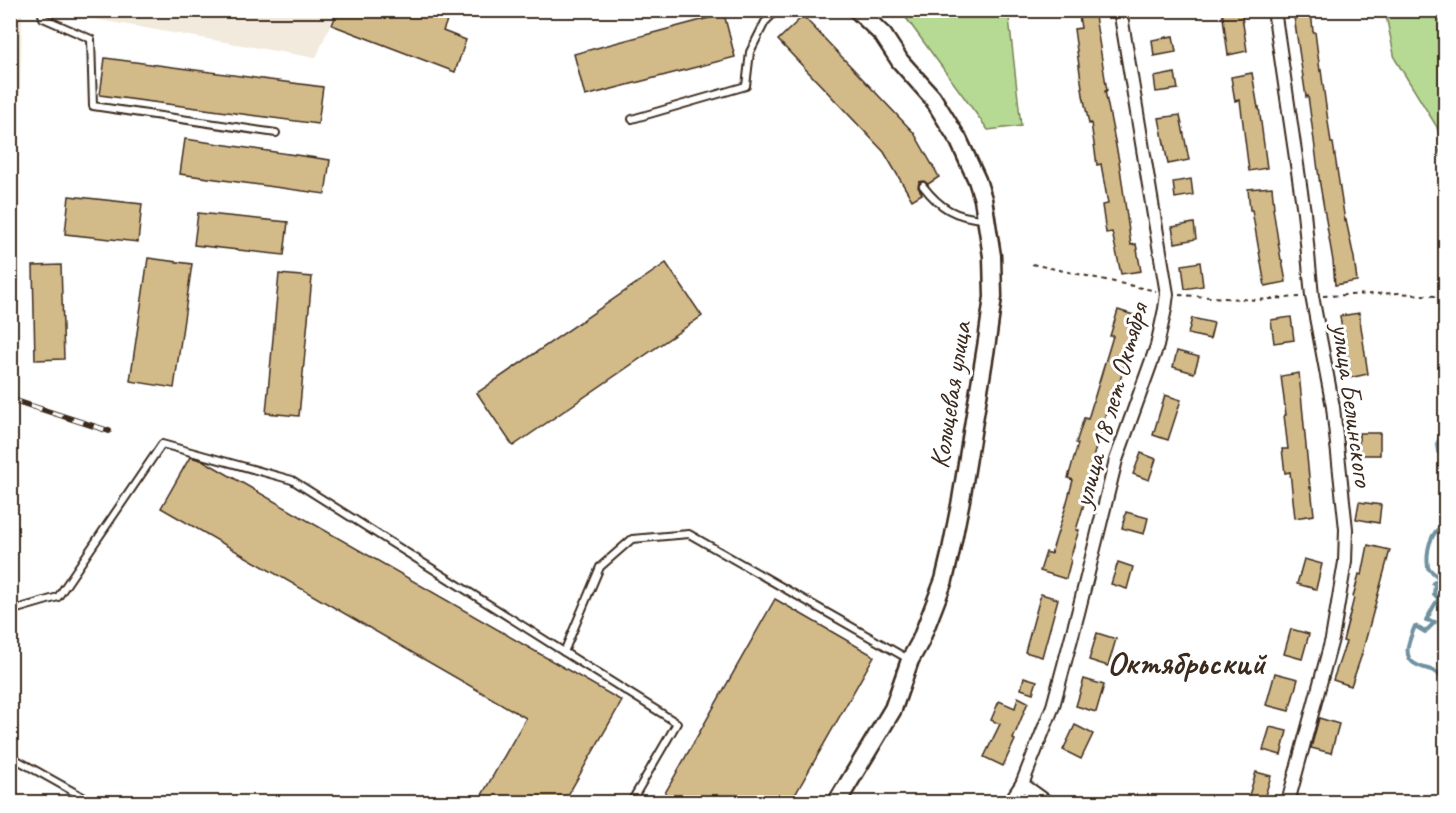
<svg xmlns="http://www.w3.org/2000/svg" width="1456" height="813" viewBox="0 0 1456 813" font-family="Caveat,sans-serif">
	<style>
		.built { fill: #f2eadc }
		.green { fill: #b6d993; stroke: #788258; stroke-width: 1.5 }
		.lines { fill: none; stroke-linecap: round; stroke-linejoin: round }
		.stream { stroke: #70919f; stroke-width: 4 }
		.building { fill: #d2ba89; stroke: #3b2a1e; stroke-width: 1.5 }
		.lane-casing { stroke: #3b2a1e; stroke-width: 10 }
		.street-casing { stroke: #3b2a1e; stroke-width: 16 }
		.secondary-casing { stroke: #3b2a1e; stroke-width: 21 }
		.path { stroke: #3b2a1e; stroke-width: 2; stroke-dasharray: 4.5 4.5; stroke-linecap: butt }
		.lane { stroke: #fff; stroke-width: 6 }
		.street { stroke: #fff; stroke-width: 12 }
		.secondary { stroke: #fff; stroke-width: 16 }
		.rail-casing { stroke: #3b2a1e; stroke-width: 6 }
		.rail { stroke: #fff; stroke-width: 4; stroke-dasharray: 11; stroke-linecap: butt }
		.labels { text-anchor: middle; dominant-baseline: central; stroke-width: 6; stroke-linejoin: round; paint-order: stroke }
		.street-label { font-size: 28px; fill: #3b2a1e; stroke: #fff }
		.district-label { font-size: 34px; font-weight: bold; fill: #3b2a1e; stroke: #fff }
	</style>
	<rect width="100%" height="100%" fill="#fff"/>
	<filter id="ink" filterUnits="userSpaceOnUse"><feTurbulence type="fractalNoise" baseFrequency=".0167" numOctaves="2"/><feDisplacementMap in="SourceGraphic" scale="12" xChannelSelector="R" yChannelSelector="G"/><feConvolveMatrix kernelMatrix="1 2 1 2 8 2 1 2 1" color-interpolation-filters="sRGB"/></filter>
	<g filter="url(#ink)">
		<g class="built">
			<polygon points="59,10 335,10 336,11 316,58 59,13"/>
			<polygon points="10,11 21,11 22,14 14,357 10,356"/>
		</g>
		<g class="green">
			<polygon points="901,11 1009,18 1021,126 988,130"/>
			<polygon points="1385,11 1445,11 1445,157 1437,127 1395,59"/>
		</g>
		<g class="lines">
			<g class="stream">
				<polyline points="1411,10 1423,15 1433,11 1446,15"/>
				<polyline points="1446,141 1441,151 1446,163"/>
				<polyline points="1446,405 1443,413 1446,416"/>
				<polyline points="1446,425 1437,444 1438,452 1446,454"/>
				<polyline points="1446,469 1441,473 1440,479 1443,485 1446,484"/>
				<path d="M1446 525C1429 530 1426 553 1428 568L1440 579 1433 583 1435 586 1434 594 1439 599C1433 605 1431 613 1426 620L1435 622 1425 632 1415 626C1410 639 1400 657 1417 665 1423 668 1430 669 1436 672 1439 674 1443 680 1446 683"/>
			</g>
		</g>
		<g class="building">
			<polygon points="338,10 451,10 443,31 466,40 455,72 332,25"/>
			<polygon points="1078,10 1094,10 1107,91 1105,91 1119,161 1131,245 1136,244 1141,271 1121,274 1112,232 1106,233 1102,205 1108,204 1101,164 1097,165 1091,123 1089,124 1083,95 1074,29 1081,28"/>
			<polygon points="1222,10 1241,10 1247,51 1228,55"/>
			<polygon points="1293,10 1311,10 1313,32 1315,32 1320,71 1321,70 1331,143 1333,143 1345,221 1346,220 1354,258 1357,281 1335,285 1333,261 1320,185 1308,96 1306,97"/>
			<polygon points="724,14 735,57 585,96 574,54"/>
			<polygon points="803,16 914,133 939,177 928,184 924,181 919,182 918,187 922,194 912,200 884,152 778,40"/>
			<polygon points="1173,36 1176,52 1154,56 1152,40"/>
			<polygon points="105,58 323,87 318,124 100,95"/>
			<polygon points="1175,73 1178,89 1156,92 1154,77"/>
			<polygon points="1252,73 1258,108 1259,107 1267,168 1249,171 1240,100 1235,101 1231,77"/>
			<polygon points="1180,115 1189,160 1168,164 1159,118"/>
			<polygon points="185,139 330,160 325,194 180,174"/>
			<polygon points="1191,179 1193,195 1175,198 1173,182"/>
			<polygon points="1272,187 1274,208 1273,208 1281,260 1282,260 1286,282 1265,286 1252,210 1250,210 1248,189"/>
			<polygon points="69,196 142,204 138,242 65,234"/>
			<polygon points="198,213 288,222 284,255 194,245"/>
			<polygon points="1194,223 1196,239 1175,243 1172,227"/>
			<polygon points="148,258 192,264 174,388 130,381"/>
			<polygon points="1200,262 1203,286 1185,289 1182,265"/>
			<polygon points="666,263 702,316 513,446 477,393"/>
			<polygon points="61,265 64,359 35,360 33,266"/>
			<polygon points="279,274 312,277 299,416 266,413"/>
			<polygon points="1118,310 1137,316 1127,347 1130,348 1111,410 1107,409 1093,458 1094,458 1085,490 1088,491 1076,530 1079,530 1070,559 1071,560 1066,579 1040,571 1046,552 1051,554 1065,509 1073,480 1068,478 1078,444 1076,443 1084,418 1088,419 1113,336 1110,336"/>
			<polygon points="1359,313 1368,374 1349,378 1340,316"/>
			<polygon points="1291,317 1294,340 1274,343 1271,320"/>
			<polygon points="1192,318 1214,323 1210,339 1188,334"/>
			<polygon points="1177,351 1199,357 1194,373 1173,367"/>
			<polygon points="1299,373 1310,488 1311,487 1314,515 1295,518 1290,472 1285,473 1282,449 1288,449 1284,415 1286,415 1281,376"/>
			<polygon points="1165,395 1181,400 1168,440 1153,435"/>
			<rect x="1359" y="433" width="21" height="22"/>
			<polygon points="1141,453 1156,459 1149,480 1133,474"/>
			<polygon points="190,457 204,461 622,701 564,802 478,802 526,718 161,508"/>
			<polygon points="1359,502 1381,505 1379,523 1356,519"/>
			<polygon points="1126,512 1148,518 1144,534 1122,528"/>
			<polygon points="1368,545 1390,550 1361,657 1351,686 1333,680 1346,642 1343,641 1354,598 1353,597 1359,574 1362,575"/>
			<polygon points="1304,559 1322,564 1316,589 1297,584"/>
			<polygon points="1118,562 1133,567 1127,589 1111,584"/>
			<polygon points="1041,594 1058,599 1042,657 1025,652"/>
			<polygon points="775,599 874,656 791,802 660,802"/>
			<polygon points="1291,629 1309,634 1302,659 1284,654"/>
			<polygon points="1097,633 1116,639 1108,666 1089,660"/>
			<polygon points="1275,673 1298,679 1289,711 1266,705"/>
			<polygon points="1024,677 1037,681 1033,693 1021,689"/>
			<polygon points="1084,679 1104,685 1096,712 1076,706"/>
			<polygon points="1018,697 1028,702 1013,739 1015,740 1003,766 984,757 1000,724 991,720 999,701 1015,708"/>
			<polygon points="1319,718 1339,724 1331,753 1311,748"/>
			<polygon points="1075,725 1093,734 1081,759 1063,750"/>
			<polygon points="1270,727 1287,731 1281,755 1263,750"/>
			<polygon points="1256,772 1271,776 1263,802 1247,802"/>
		</g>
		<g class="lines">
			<defs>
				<g id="lane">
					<polyline points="41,10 43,18 91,39 93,106 276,133"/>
					<polyline points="632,119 746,86 750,52 765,22 777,10"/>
					<path d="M923 186C940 208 955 217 983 219"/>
					<polyline points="10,611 58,597 162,444 292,480 564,652"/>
					<polyline points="10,756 92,802"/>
					<polyline points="631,802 677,723 564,652 600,567 632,539 689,534 910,660"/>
				</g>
				<g id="street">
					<polyline points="1274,10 1304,212 1312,296 1333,407 1346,529 1345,562 1332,639 1288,802"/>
					<polyline points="1022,784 1047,802"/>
					<polyline points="1010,802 1022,784 1053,706 1078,613 1116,460 1157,346 1165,309 1167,294 1120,10"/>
				</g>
				<polyline id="secondary" points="837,802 893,709 910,660 920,642 944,580 950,555 961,500 987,341 993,297 992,256 983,199 977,180 959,141 932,97 900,61 883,35 857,10"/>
			</defs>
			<use href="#lane" class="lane-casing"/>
			<use href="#street" class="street-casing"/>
			<use href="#secondary" class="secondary-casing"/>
			<g class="path">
				<polyline points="1032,264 1156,291"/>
				<polyline points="1179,295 1257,300 1299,297"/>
				<polyline points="1323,296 1399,293 1446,297"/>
			</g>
			<use href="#lane" class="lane"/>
			<use href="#street" class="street"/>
			<use href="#secondary" class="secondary"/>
			<defs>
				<polyline id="rail" points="10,399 109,431"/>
			</defs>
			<use href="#rail" class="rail-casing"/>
			<use href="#rail" class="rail"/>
		</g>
	</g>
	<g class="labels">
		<g class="street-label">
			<text transform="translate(950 395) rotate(-81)">Кольцевая улица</text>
			<text transform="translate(1110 405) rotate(-74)">улица 18 лет Октября</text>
			<text transform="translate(1353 405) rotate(82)">улица Белинского</text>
		</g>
		<g class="district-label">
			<text x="1186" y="662">Октябрьский</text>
		</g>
	</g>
	<rect width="1456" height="813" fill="none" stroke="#fff" stroke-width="36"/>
	<rect x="18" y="18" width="1420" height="777" fill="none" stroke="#3b2a1e" stroke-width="2" filter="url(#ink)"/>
</svg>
